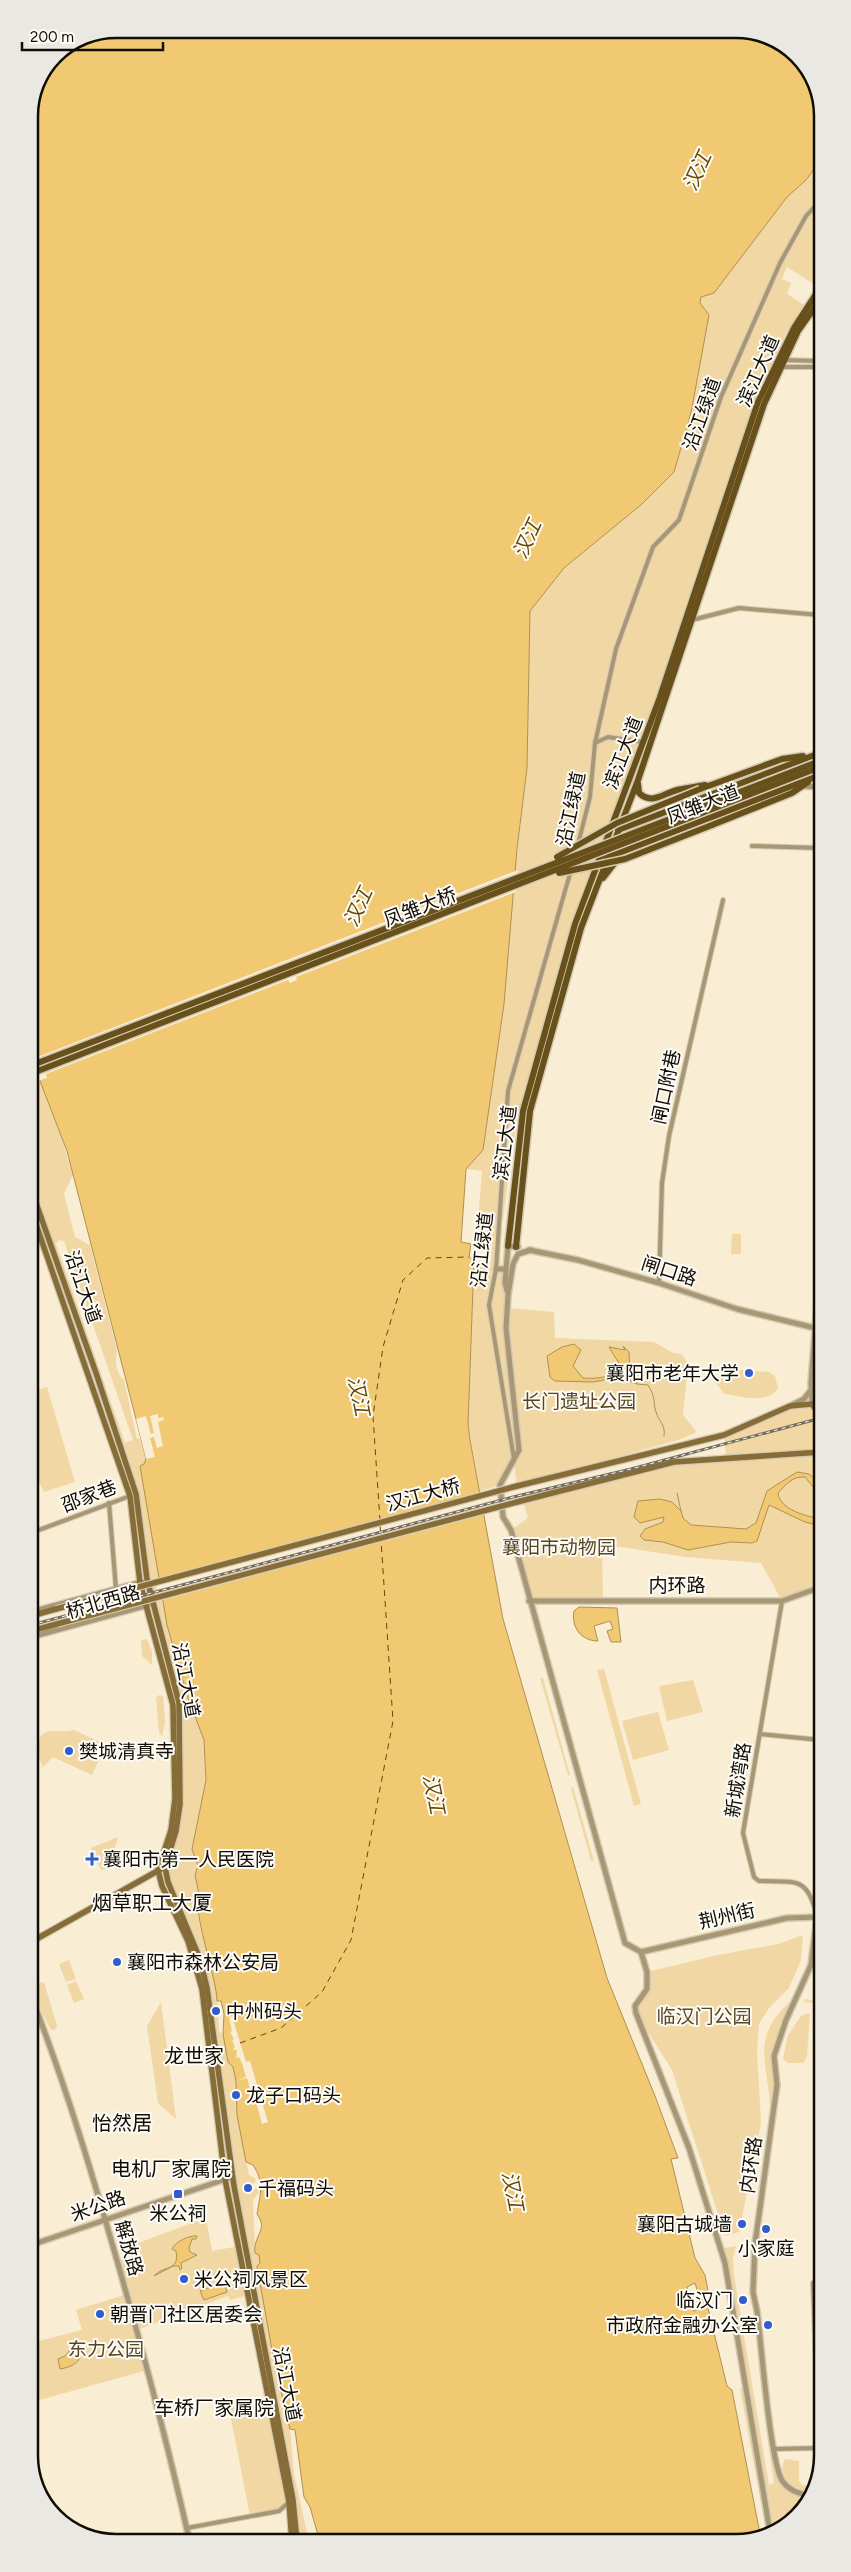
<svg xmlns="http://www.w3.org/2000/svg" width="851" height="2572" viewBox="0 0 851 2572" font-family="Figtree,'Noto Sans SC',sans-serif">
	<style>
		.green { fill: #f1d7a3; fill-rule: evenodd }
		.water { fill: #f1c973; stroke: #ae9152 }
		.pier { fill: #f9edd4 }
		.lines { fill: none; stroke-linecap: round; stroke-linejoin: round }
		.stream { stroke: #ae9152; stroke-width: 1 }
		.ferry { stroke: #654a03; stroke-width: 1; stroke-dasharray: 6 5; stroke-linecap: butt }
		.minor-casing { stroke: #d4c9b3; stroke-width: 6 }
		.tertiary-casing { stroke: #d4c9b3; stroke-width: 8 }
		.secondary-casing { stroke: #d4c9b3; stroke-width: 8 }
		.primary-casing { stroke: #d4c9b3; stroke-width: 9 }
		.minor { stroke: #a89775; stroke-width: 4 }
		.tertiary { stroke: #a89775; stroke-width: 5 }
		.secondary { stroke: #866d38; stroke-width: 5.5 }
		.primary { stroke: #68501a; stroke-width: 6 }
		.rail-casing { stroke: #756e5f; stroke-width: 3 }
		.rail { stroke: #fdfbf6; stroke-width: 1; stroke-dasharray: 4; stroke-linecap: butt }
		.secondary-bridge-casing { stroke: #d4c9b3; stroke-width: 8; stroke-linecap: butt }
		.primary-bridge-casing { stroke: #d4c9b3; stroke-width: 9; stroke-linecap: butt }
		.secondary-bridge { stroke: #866d38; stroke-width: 5.5 }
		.primary-bridge { stroke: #68501a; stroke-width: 6 }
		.poi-dot { fill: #305ccc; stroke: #fdfbf6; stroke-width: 2 }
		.labels { text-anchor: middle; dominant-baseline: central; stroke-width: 4; stroke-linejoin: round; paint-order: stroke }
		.street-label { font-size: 19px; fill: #110d05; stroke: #fdfbf6 }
		.poi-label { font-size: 19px; fill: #110d05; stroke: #fdfbf6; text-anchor: start }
		.park-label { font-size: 19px; fill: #574622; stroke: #fdfbf6 }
		.water-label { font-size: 20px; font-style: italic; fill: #654a03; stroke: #fdfbf6 }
		.neighbourhood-label { font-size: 20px; fill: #110d05; stroke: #fdfbf6 }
		.rim { fill: none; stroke: #110d05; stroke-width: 2.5 }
	</style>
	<rect width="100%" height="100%" fill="#f9edd4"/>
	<g class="green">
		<polygon points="819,162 820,288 787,267 782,279 791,283 787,294 806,306 786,333 760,389 656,698 638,741 632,769 568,934 517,1118 502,1225 500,1268 506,1269 508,1308 554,1312 555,1338 654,1342 673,1353 682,1354 688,1364 683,1415 697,1432 681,1439 517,1486 514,1464 500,1485 480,1491 468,1424 474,1265 490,1267 493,1237 487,1236 488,1224 478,1223 482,1171 466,1169 483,1150 527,768 530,611 564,568 642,504 674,472 691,413 709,315 700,303 701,297 787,197 806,180"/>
		<path d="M30 1055 52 1107 73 1175 64 1194 75 1237 90 1245 117 1350C115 1361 115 1372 124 1380L137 1439H140L146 1459 144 1464 140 1466 167 1625 188 1698 204 1740 206 1780 192 1849 198 1866 199 1894 196 1899 198 1916 217 1988 219 2030 224 2036 228 2062 233 2067 236 2081 237 2115 249 2175 255 2178 256 2182 250 2185 251 2190 257 2188 259 2192 253 2200 255 2252 259 2255 260 2263 257 2266 280 2390 290 2429 294 2474 309 2542H297L244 2238 207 1988 193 1940 165 1867 176 1831 179 1703 154 1605 136 1494 30 1190ZM59 1240 64 1241 133 1440 125 1443 56 1244Z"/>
		<polygon points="732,1234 741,1234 741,1254 731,1254"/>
		<path d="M727 1369 769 1372 775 1376 778 1388C768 1405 741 1396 724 1394L716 1383 721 1371Z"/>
		<polygon points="47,1387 75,1482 44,1492 30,1463 30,1393"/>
		<polygon points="812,1404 821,1417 821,1587 782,1601 761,1563 685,1557 621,1547 602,1548 603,1601 529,1601 511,1530 528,1518 523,1500 674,1462 726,1457 724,1435 790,1406"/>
		<polygon points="147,1639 152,1651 152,1665 142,1656 141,1640"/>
		<polygon points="604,1669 641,1804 634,1806 597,1670"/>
		<polygon points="543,1678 570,1775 568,1775 540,1678"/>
		<polygon points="693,1680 703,1712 667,1721 659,1686"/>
		<polygon points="159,1695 163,1696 165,1722 162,1736 159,1733 156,1698"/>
		<polygon points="658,1712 669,1750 633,1760 622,1721"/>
		<path d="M74 1730 106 1745 92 1775 53 1757 43 1767C36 1754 32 1731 54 1731 62 1731 67 1732 74 1730Z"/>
		<polygon points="573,1787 594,1861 591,1861 571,1788"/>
		<polygon points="118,1837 113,1853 118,1855 112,1868 101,1870 91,1848"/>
		<polygon points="803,1935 801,1960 789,1988 769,2008 759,2024 757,2052 761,2123 739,2232 725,2236 672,2070 636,2013 639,1999 647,1989 647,1972 718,1955 778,1944"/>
		<polygon points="69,1960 76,1979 66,1982 59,1964"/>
		<polygon points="822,1978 822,2004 804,2002 805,1999 817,2001 814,1988"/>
		<polygon points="76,1981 84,1999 74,2003 67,1985"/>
		<path d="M44 1982 57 2026 55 2030H51C44 2016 31 1996 38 1983Z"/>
		<path d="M793 1999 773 2047 771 2062 776 2089 770 2116C771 2064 746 2040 793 1999Z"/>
		<polygon points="161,2002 176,2119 158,2103 147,2026"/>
		<polygon points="810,2013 807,2056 803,2063 788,2063 783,2059 788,2035 801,2016"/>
		<polygon points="206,2218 212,2251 239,2246 249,2295 230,2300 228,2296 137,2330 117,2261 141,2255 138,2243"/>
		<path d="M736 2246 733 2257 734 2275 769 2485 774 2483 768 2442H773C779 2472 776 2487 809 2496L804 2510 767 2535 740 2389 744 2388 723 2248Z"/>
		<polygon points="124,2295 144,2371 32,2402 31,2343 82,2330 76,2310"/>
		<polygon points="270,2400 289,2502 279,2511 250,2516 229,2408"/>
		<path d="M785 2459 799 2461V2481L803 2485H813L810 2494C795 2490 775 2477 785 2459Z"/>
	</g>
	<g class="water">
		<path d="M742 29 793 50 819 93V162L806 180 787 197 714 293 701 297 700 303 709 315 691 413 674 472 642 504 564 568 530 611 527 768 517 849 504 1004 483 1150 466 1169 461 1242 471 1244 469 1257 474 1260 468 1424 470 1440 503 1619 607 1978 655 2096 678 2158 671 2159 695 2258 705 2275 708 2290 698 2293 695 2283 687 2287 694 2311 702 2308 699 2298 705 2296 727 2386 732 2390 761 2539 320 2542 310 2507 304 2497 295 2430 290 2429 275 2367 257 2266 260 2263 259 2255 255 2253C253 2235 269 2230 257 2214 260 2195 265 2183 253 2165L246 2162 237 2115 236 2081 233 2067 228 2062 223 2034 224 2014 221 2001H217C217 1979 191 1907 199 1894L195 1875 198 1866 192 1849 206 1780 204 1740 188 1698 167 1625 140 1466 144 1464 146 1459 136 1419 67 1151 30 1055 29 110 54 54 82 35Z"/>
		<path d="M574 1344 581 1350 573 1366 583 1378C594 1379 617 1378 620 1365L609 1347 625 1350 623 1346 629 1352 630 1372 637 1384 620 1377 593 1382 555 1381 550 1377 547 1356 562 1347Z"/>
		<path d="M797 1472 809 1474 821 1484V1497L805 1477C793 1476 786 1484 778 1493 780 1510 806 1516 821 1519V1526L805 1522 769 1505 757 1541 752 1543 731 1542 688 1550 663 1542 644 1540 640 1536 645 1529 663 1522 664 1517 640 1523 634 1517 638 1501 660 1499 672 1502 681 1511 683 1518 691 1525 746 1529 756 1523 767 1491Z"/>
		<path d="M579 1607 617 1608 621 1642H611L607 1631 613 1629 610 1621 594 1626 598 1641C581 1641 571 1627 574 1611Z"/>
		<path d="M197 2236 196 2239H192L189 2248 190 2252 197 2255 181 2263 182 2268 180 2270 179 2266H173L154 2276C163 2265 180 2272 176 2251L172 2249C175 2242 189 2235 197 2236Z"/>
		<polygon points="224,2282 227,2292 204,2300 200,2291"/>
		<path d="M72 2348 81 2350C82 2363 71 2367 60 2369L58 2359 65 2356Z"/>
	</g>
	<g class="pier">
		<polygon points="518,870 516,892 296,977 297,980 290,983 288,980 46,1074 47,1078 38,1081 30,1061 30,1056 38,1053 40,1056"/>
		<polygon points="158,1414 158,1418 163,1417 164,1420 158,1422 163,1446 157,1448 154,1437 150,1438 155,1457 146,1459 136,1419 146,1416 151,1434 154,1433 150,1416"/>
		<polygon points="483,1492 487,1514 159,1601 155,1580"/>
		<polygon points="232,2016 246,2062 250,2061 268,2122 262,2124 254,2095 255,2092 251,2093 247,2078 236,2081 246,2077 242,2063 239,2057 236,2058 237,2050 234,2050 233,2048 235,2047 232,2040 234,2039 230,2032 232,2031 229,2018"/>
	</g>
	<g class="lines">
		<g class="stream">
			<polyline points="620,1377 631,1381"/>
			<path d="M637 1384 648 1385C657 1400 652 1399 656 1412 659 1422 666 1425 664 1436"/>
			<polyline points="677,1493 681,1511"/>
		</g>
		<g class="ferry">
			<polyline points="380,1521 373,1416 383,1347 403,1280 427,1258 469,1257"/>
			<polyline points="380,1525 381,1536"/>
			<polyline points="240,2043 281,2028 322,1992 351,1940 393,1721 381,1540"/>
		</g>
		<defs>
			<g id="minor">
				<polyline points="784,360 820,361"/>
				<polyline points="781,367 820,367"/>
				<polyline points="692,620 739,608 820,615"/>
				<polyline points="595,743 608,737 643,742"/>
				<polyline points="752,846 820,848"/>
				<polyline points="575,856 590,797 595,743 616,649 653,547 679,520 721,397 780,263 806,216 820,201"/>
				<polyline points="30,1236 39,1232"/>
				<polyline points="659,1283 662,1183 669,1136 723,900"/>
				<polyline points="514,1459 489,1305 496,1269 508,1091 571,870"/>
				<polyline points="109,1503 116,1589"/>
				<polyline points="31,1533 130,1496"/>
				<path d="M782 1601 743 1833 754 1877 759 1881C796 1882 808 1876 817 1917"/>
				<polyline points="760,1734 821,1740"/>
				<polyline points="816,1903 822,1911"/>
				<polyline points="817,1928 822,1922"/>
				<polyline points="813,2283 820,2464"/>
				<polyline points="774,2449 820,2448"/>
				<polyline points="187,2528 279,2511 289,2502"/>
			</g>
			<g id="tertiary">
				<polyline points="802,786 820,787"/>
				<polyline points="529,1250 578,1260 659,1283 737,1309 815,1328"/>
				<polyline points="531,1250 518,1254 513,1264 508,1295 506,1328 519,1450 500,1485 503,1517 511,1530 625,1943 641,1952 647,1972 647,1989 635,2006 636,2013 689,2148 725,2263 770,2532"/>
				<polyline points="496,1269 506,1269"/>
				<polyline points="507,1291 505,1283 508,1246 518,1247"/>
				<polyline points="812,1404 811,1383 821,1252"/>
				<polyline points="792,1405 804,1399 811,1390"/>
				<polyline points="529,1601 782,1601 821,1587"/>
				<polyline points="31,1612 142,1582"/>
				<polyline points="31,1637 148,1605"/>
				<polyline points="641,1952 787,1918 822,1917"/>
				<path d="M31 1996C67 2088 95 2183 122 2278 147 2366 170 2454 190 2543"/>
				<polyline points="31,2245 232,2177"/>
				<path d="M809 2496C798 2493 790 2491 783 2482 770 2466 761 2339 757 2311L753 2292 755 2244 777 2085 774 2056 786 2020 811 1965 817 1917"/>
			</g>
			<g id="secondary">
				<polyline points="30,1186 96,1373 136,1494 147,1579 179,1703 180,1804 176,1831 165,1867 168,1882 200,1959 207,1988 234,2186 293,2500 297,2542"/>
				<polyline points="30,1207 130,1496 140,1583 173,1705 175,1799 171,1830 158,1870 162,1886 188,1941 202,1989 225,2179 289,2502 292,2542"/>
				<polyline points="517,1486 724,1435 790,1406 812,1404 818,1413"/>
				<polyline points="517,1502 674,1462 821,1452"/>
				<polyline points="31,1616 56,1609"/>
				<polyline points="31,1631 57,1624"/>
				<polyline points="31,1942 161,1869"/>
			</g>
			<g id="primary">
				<path d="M638 784 639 793C652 805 662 794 677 790 686 788 696 787 705 785"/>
				<polyline points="700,789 782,759 803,756"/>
				<polyline points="712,825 792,793 808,782"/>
				<polyline points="618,830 820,753"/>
				<polyline points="606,858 820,775"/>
				<polyline points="603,878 617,860"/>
				<polyline points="508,1246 523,1111 575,924 660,697 758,402 794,328 820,288"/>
				<polyline points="516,1247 530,1111 581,928 638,780 764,404 798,331 820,300"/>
			</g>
		</defs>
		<use href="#minor" class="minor-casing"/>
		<use href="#tertiary" class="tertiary-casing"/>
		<use href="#secondary" class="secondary-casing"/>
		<use href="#primary" class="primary-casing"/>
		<use href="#minor" class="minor"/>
		<use href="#tertiary" class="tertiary"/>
		<use href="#secondary" class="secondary"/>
		<use href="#primary" class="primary"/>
		<defs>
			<polyline id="rail" points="31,1625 513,1497 631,1469 821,1418"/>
		</defs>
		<use href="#rail" class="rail-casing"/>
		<use href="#rail" class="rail"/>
		<defs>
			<g id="secondary-bridge">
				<polyline points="56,1609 517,1486"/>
				<polyline points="57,1624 517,1502"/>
			</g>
			<g id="primary-bridge">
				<polyline points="557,857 617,823 700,789"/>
				<polyline points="559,873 625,859 712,825"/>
				<polyline points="30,1066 820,761"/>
				<polyline points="30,1074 820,767"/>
			</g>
		</defs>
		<use href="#secondary-bridge" class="secondary-bridge-casing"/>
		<use href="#primary-bridge" class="primary-bridge-casing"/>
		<use href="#secondary-bridge" class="secondary-bridge"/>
		<use href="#primary-bridge" class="primary-bridge"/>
	</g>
	<g class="poi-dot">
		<circle cx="749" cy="1373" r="5"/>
		<circle cx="69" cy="1751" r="5"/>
		<path d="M89.5 1851.5h5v5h5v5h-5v5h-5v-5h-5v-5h5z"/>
		<circle cx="117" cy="1962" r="5"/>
		<circle cx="216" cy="2011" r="5"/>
		<circle cx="236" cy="2095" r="5"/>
		<circle cx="248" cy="2188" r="5"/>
		<rect x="173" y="2189" width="10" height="10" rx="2.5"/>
		<circle cx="742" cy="2224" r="5"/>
		<circle cx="766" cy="2229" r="5"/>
		<circle cx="184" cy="2279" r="5"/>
		<circle cx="743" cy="2300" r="5"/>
		<circle cx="100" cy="2314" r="5"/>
		<circle cx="768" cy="2325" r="5"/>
	</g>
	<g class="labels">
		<g class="street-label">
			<text transform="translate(758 371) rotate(-66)">滨江大道</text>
			<text transform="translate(702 414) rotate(-70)">沿江绿道</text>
			<text transform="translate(623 753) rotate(-69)">滨江大道</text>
			<text transform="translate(703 804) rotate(-21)">凤雏大道</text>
			<text transform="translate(571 809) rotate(-78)">沿江绿道</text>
			<text transform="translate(420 907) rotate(-21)">凤雏大桥</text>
			<text transform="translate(666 1087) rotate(-78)">闸口附巷</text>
			<text transform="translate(505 1143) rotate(-83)">滨江大道</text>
			<text transform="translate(482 1250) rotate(-84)">沿江绿道</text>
			<text transform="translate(669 1271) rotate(18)">闸口路</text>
			<text transform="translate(83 1287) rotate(71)">沿江大道</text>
			<text transform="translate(423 1495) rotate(-15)">汉江大桥</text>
			<text transform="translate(89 1496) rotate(-21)">邵家巷</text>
			<text x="677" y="1585">内环路</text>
			<text transform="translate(103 1602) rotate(-16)">桥北西路</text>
			<text transform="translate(186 1680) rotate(79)">沿江大道</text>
			<text transform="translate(738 1780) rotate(-81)">新城湾路</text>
			<text transform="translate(727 1916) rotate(-13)">荆州街</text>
			<text transform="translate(751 2165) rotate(-82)">内环路</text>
			<text transform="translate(98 2206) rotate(-19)">米公路</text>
			<text transform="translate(129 2248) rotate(74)">解放路</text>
			<text transform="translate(287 2384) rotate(79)">沿江大道</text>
		</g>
		<g class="poi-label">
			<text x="739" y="1373" text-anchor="end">襄阳市老年大学</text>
			<text x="79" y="1751">樊城清真寺</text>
			<text x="103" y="1859">襄阳市第一人民医院</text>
			<text x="127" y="1962">襄阳市森林公安局</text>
			<text x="226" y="2011">中州码头</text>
			<text x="246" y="2095">龙子口码头</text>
			<text x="258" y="2188">千福码头</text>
			<text x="178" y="2213" text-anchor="middle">米公祠</text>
			<text x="732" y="2224" text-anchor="end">襄阳古城墙</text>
			<text x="766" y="2248" text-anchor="middle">小家庭</text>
			<text x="194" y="2279">米公祠风景区</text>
			<text x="733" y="2300" text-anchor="end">临汉门</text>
			<text x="110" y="2314">朝晋门社区居委会</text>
			<text x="758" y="2325" text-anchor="end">市政府金融办公室</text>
		</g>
		<g class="park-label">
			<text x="579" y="1401">长门遗址公园</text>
			<text x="559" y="1547">襄阳市动物园</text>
			<text x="704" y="2016">临汉门公园</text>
			<text x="106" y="2349">东力公园</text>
		</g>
		<g class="water-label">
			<text transform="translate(697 171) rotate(-65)">汉江</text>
			<text transform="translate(527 539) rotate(-65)">汉江</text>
			<text transform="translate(358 907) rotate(-65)">汉江</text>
			<text transform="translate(359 1396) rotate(79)">汉江</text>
			<text transform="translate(434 1794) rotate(79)">汉江</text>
			<text transform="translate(513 2191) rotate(79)">汉江</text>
		</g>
		<g class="neighbourhood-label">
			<text x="152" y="1903">烟草职工大厦</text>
			<text x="194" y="2056">龙世家</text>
			<text x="122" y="2123">怡然居</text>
			<text x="171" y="2169">电机厂家属院</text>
			<text x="214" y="2408">车桥厂家属院</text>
		</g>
	</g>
	<path d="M0 0H851V2572H0ZM116 38H736A78 78 0 0 1 814 116V2456A78 78 0 0 1 736 2534H116A78 78 0 0 1 38 2456V116A78 78 0 0 1 116 38Z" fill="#eae8e3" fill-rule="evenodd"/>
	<path class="rim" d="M116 38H736A78 78 0 0 1 814 116V2456A78 78 0 0 1 736 2534H116A78 78 0 0 1 38 2456V116A78 78 0 0 1 116 38Z"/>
	<path d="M22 42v8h141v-8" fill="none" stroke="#110d05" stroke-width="2.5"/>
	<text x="30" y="42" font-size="15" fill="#110d05" stroke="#fdfbf6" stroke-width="4" paint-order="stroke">200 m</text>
</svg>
